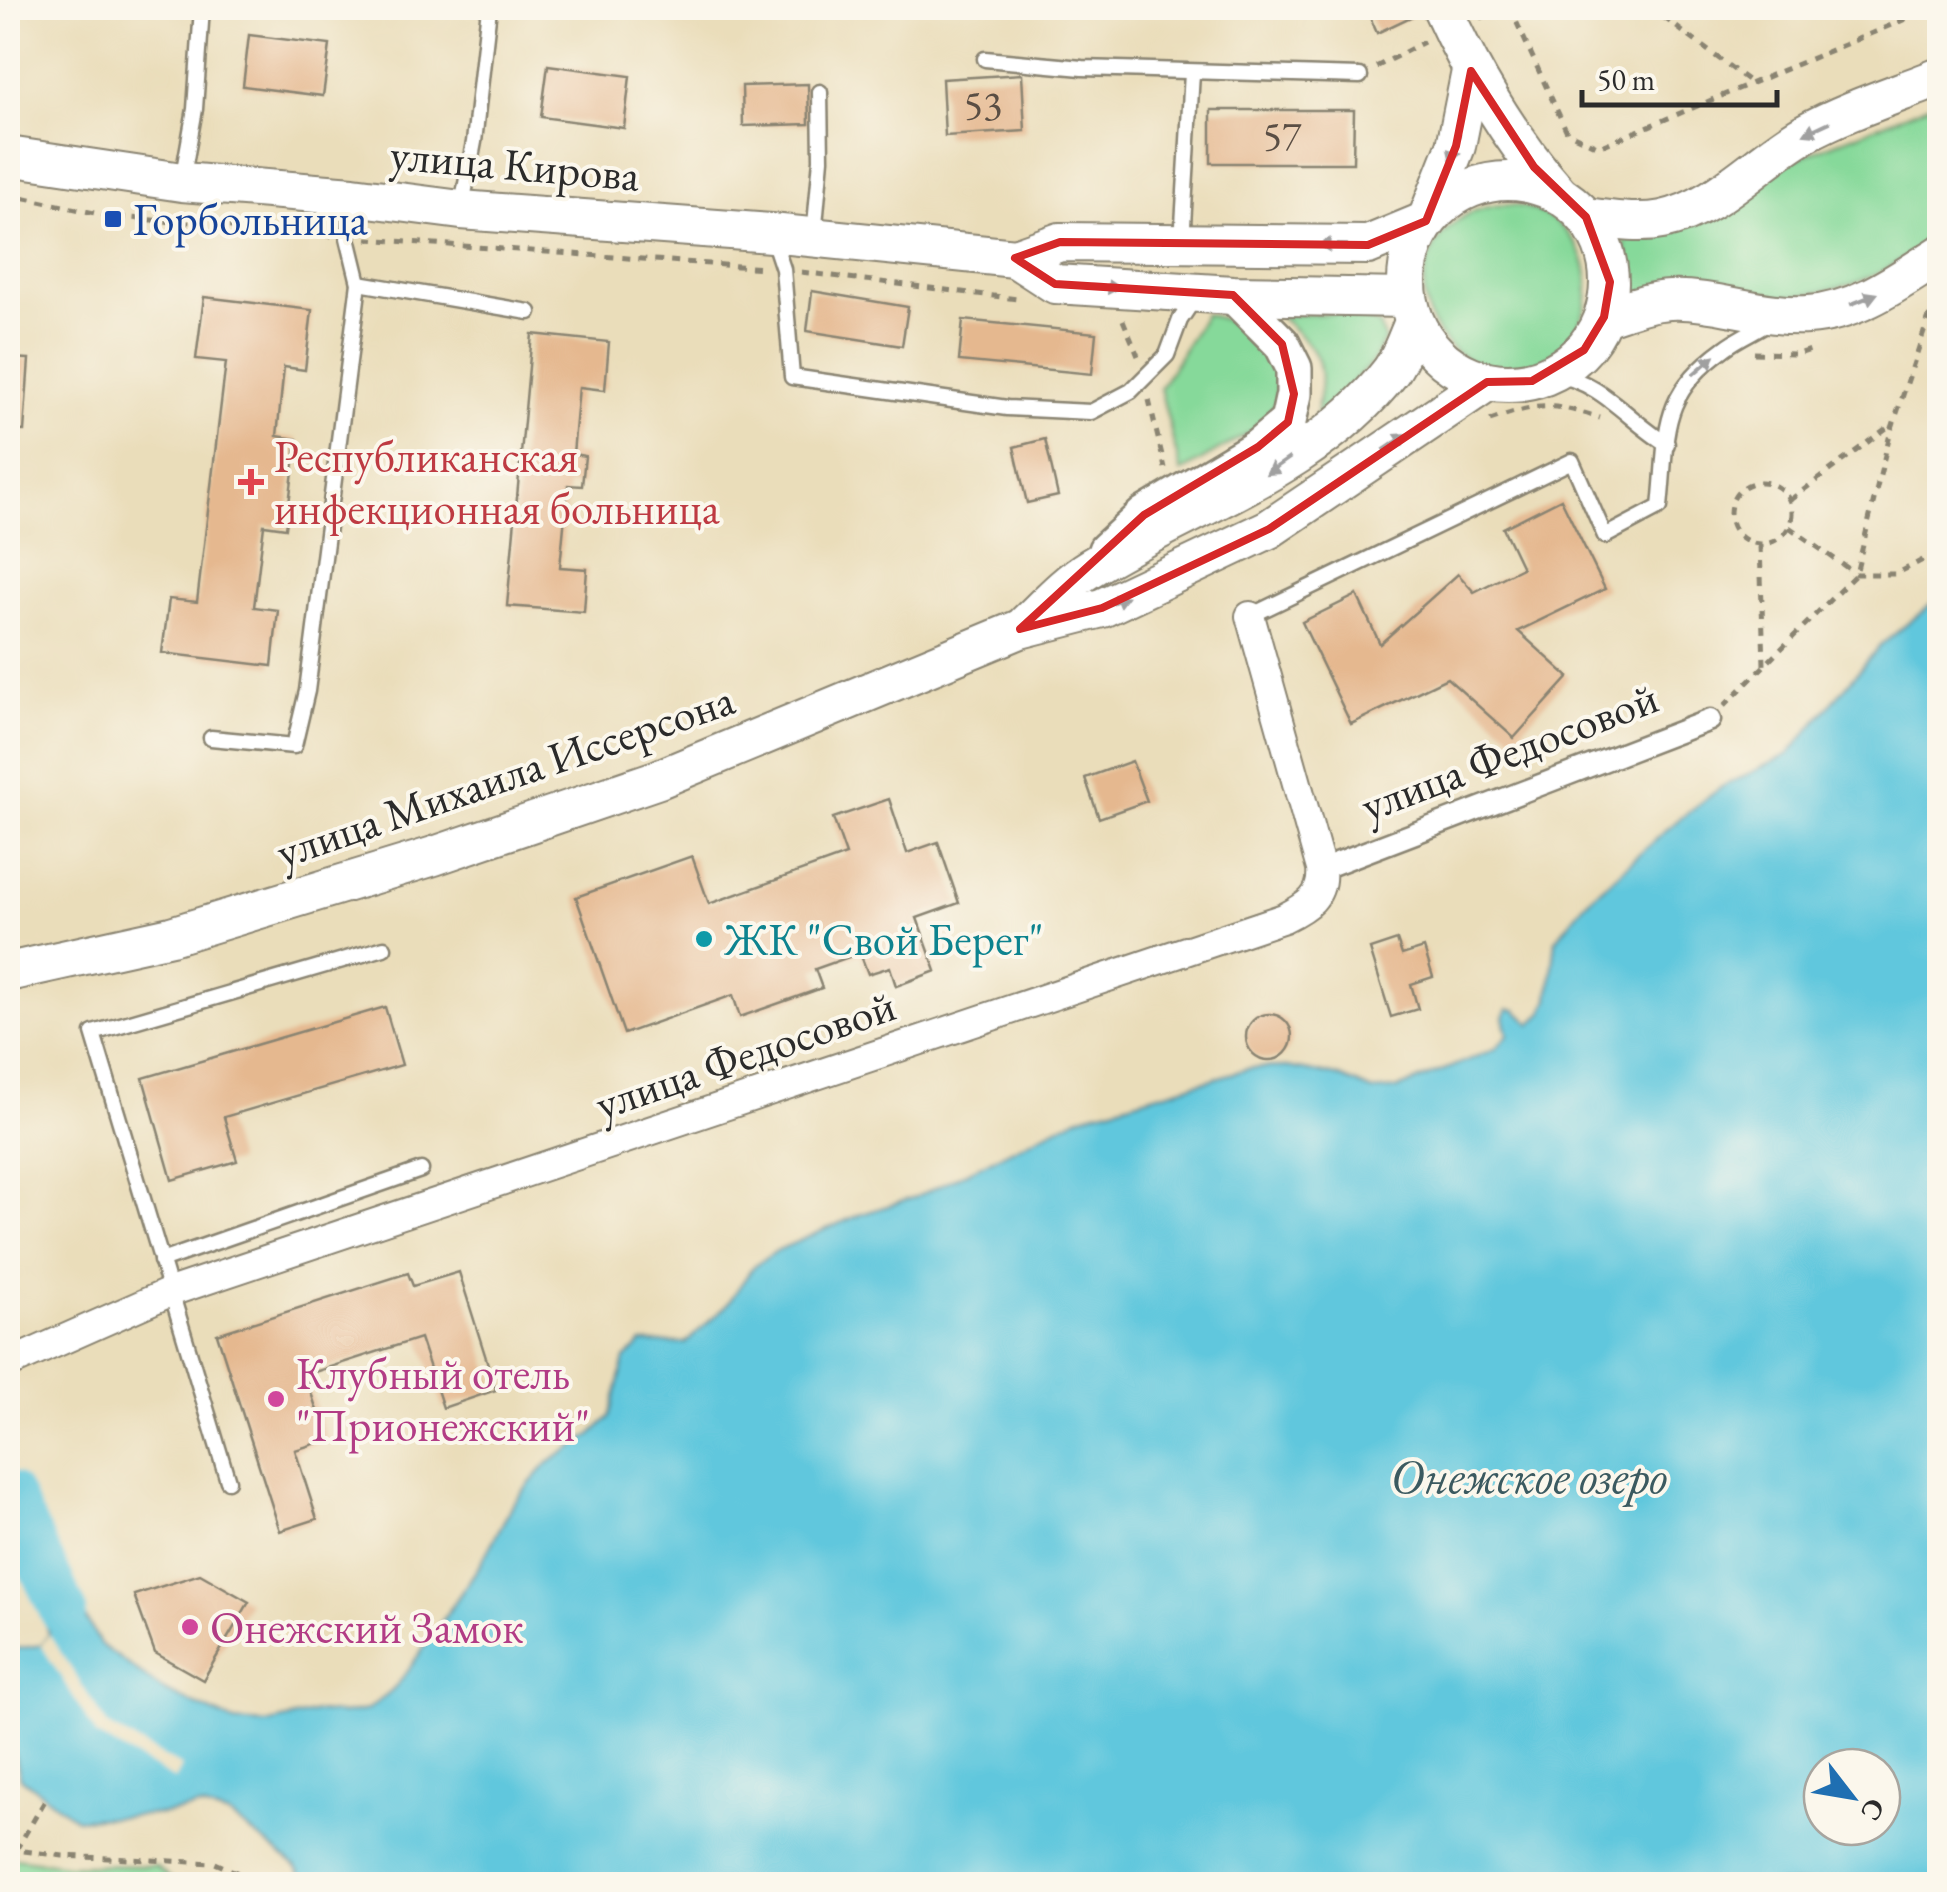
<svg xmlns="http://www.w3.org/2000/svg" width="1947" height="1892" viewBox="0 0 1947 1892" font-family="'EB Garamond',serif">
	<style>
		.green { fill: #86d99a; stroke: #588262; stroke-width: 2.5 }
		.water { fill: #60c7dd; stroke: #467984; stroke-width: 2.5; fill-rule: evenodd }
		.pier { fill: #eaddba }
		.lines { fill: none; stroke-linecap: round; stroke-linejoin: round }
		.river { stroke: #60c7dd; stroke-width: 48 }
		.building { fill: #e5b88f }
		.service-casing { stroke: #8a8472; stroke-width: 19 }
		.pedestrian-casing { stroke: #8a8472; stroke-width: 25 }
		.minor-casing { stroke: #8a8472; stroke-width: 32 }
		.tertiary-casing { stroke: #8a8472; stroke-width: 40 }
		.secondary-casing { stroke: #8a8472; stroke-width: 42 }
		.path { stroke: #8a8472; stroke-width: 5; stroke-dasharray: 8 8; stroke-linecap: butt }
		.service { stroke: #fff; stroke-width: 14 }
		.pedestrian { stroke: #fff; stroke-width: 20 }
		.minor { stroke: #fff; stroke-width: 28 }
		.tertiary { stroke: #fff; stroke-width: 35 }
		.secondary { stroke: #fff; stroke-width: 38 }
		.oneway { fill: #a0a0a0 }
		.marked { fill: none; stroke: #d62828; stroke-width: 8; stroke-linejoin: round }
		.transit-dot { fill: #1a4fb4; stroke: #fbf7ec; stroke-width: 4 }
		.health-dot { fill: #e0444e; stroke: #fbf7ec; stroke-width: 4 }
		.culture-dot { fill: #0f9aa8; stroke: #fbf7ec; stroke-width: 4 }
		.hotel-dot { fill: #d1479c; stroke: #fbf7ec; stroke-width: 4 }
		.labels { text-anchor: middle; dominant-baseline: central; stroke-width: 8; stroke-linejoin: round; paint-order: stroke }
		.number-label { font-size: 40px; fill: #5a4e44 }
		.street-label { font-size: 45px; fill: #2b2b2b; stroke: #fbf7ec }
		.transit-label { font-size: 45px; fill: #164399; stroke: #fbf7ec; text-anchor: start }
		.health-label { font-size: 45px; fill: #be3a42; stroke: #fbf7ec; text-anchor: start }
		.culture-label { font-size: 45px; fill: #0d838f; stroke: #fbf7ec; text-anchor: start }
		.hotel-label { font-size: 45px; fill: #b23c85; stroke: #fbf7ec; text-anchor: start }
		.water-label { font-size: 48px; font-style: italic; fill: #3b5a60; stroke: #fbf7ec }
	</style>
	<rect width="100%" height="100%" fill="#fbf7ec"/>
	<filter id="ink" filterUnits="userSpaceOnUse"><feTurbulence type="fractalNoise" baseFrequency=".01" numOctaves="2"/><feDisplacementMap in="SourceGraphic" scale="20" xChannelSelector="R" yChannelSelector="G"/><feConvolveMatrix kernelMatrix="1 2 1 2 8 2 1 2 1" color-interpolation-filters="sRGB"/></filter>
	<filter id="wash" filterUnits="userSpaceOnUse"><feTurbulence type="fractalNoise" baseFrequency=".0048" numOctaves="4" result="noise"/><feDisplacementMap in="SourceGraphic" scale="40" xChannelSelector="R" yChannelSelector="G"/><feGaussianBlur stdDeviation="2.25" result="paint"/><feColorMatrix in="noise" values="0 0 0 0 0 0 0 0 0 0 0 0 0 0 0 0 0 1.4 0 .05"/><feComposite in="paint" operator="in"/></filter>
	<g filter="url(#wash)">
		<rect width="100%" height="100%" fill="#eaddba"/>
		<g class="green">
			<path d="M1939 101V235C1914 251 1887 272 1858 282 1786 307 1707 295 1633 293L1624 240 1800 157Z"/>
			<circle cx="1506" cy="287" r="82"/>
			<path d="M1355 313 1379 325 1385 340 1371 364 1315 419C1327 362 1323 354 1278 315Z"/>
			<path d="M1205 314C1262 329 1277 341 1277 402L1255 429 1181 472 1160 388Z"/>
			<polygon points="8,1857 66,1865 155,1866 178,1884 8,1884"/>
		</g>
		<path class="water" d="M1939 598V1884H308L297 1867 230 1816 199 1807 164 1814 76 1819 21 1778 8 1733V1650L41 1645 49 1634C43 1610 27 1574 36 1551L46 1549 101 1645 166 1692 235 1722 266 1724 316 1712 343 1714 367 1710 393 1690 407 1672 480 1565 513 1504 530 1483 548 1463 590 1436 610 1417 625 1359 642 1343H686L727 1305 753 1267 778 1250 859 1215 916 1197 1078 1117 1251 1068 1287 1067 1337 1076 1373 1091 1398 1089 1495 1049 1508 1035 1504 1017 1508 1009 1516 1010 1531 1024 1542 1014 1549 999 1556 940 1585 903 1677 821 1723 786 1789 754 1879 647ZM1822 1767H1882V1827H1822Z"/>
		<polygon class="pier" points="49,1634 108,1726 182,1767 175,1780 97,1736 41,1645"/>
		<g class="lines">
			<polyline class="river" points="8,1495 63,1610"/>
		</g>
		<g id="blocks">
			<g class="building">
				<polygon points="1366,8 1420,8 1421,12 1377,33"/>
				<polygon points="249,35 330,45 323,96 243,86"/>
				<polygon points="548,65 630,76 624,128 541,117"/>
				<polygon points="1022,74 1025,131 945,136 942,79"/>
				<polygon points="808,84 809,124 743,126 742,86"/>
				<polygon points="1211,110 1354,110 1353,163 1211,163"/>
				<polygon points="812,291 908,307 902,346 807,331"/>
				<polygon points="204,297 312,310 305,370 284,367 277,436 297,439 286,528 264,525 254,607 278,610 272,666 162,653 169,599 197,602 226,362 196,359"/>
				<polygon points="963,320 1096,333 1092,374 959,361"/>
				<polygon points="532,334 609,342 605,390 579,387 573,454 585,456 582,486 568,485 560,567 587,569 584,612 507,606"/>
				<polygon points="8,358 29,359 24,431 8,430"/>
				<polygon points="1045,439 1058,496 1027,503 1014,447"/>
				<polygon points="1561,499 1605,589 1518,631 1569,677 1514,738 1447,678 1351,724 1302,622 1357,595 1380,644 1458,574 1474,592 1522,568 1503,528"/>
				<polygon points="1132,761 1147,801 1099,818 1085,778"/>
				<polygon points="889,799 907,853 938,842 959,903 917,918 936,971 896,986 890,967 868,974 860,953 815,969 822,988 740,1017 733,995 624,1034 576,897 692,856 709,904 846,855 833,818"/>
				<polygon points="1397,940 1402,955 1424,948 1433,977 1411,984 1418,1009 1391,1017 1370,949"/>
				<polygon points="385,1007 402,1065 224,1117 237,1161 172,1180 143,1078"/>
				<circle cx="1269" cy="1037" r="23"/>
				<polygon points="459,1272 496,1390 443,1408 420,1338 305,1375 327,1440 295,1450 317,1519 280,1531 217,1334 408,1273 413,1286"/>
				<polygon points="200,1574 249,1602 203,1680 155,1653 134,1595"/>
			</g>
		</g>
	</g>
	<g filter="url(#ink)">
		<use href="#blocks" fill-opacity="0" stroke="#8a8472" stroke-width="2.5"/>
		<g class="lines">
			<defs>
				<g id="service">
					<polyline points="985,59 1082,68 1360,76"/>
					<polyline points="182,181 195,109 202,8"/>
					<polyline points="461,210 474,142 489,8"/>
					<polyline points="814,236 821,159 820,92"/>
					<polyline points="773,239 783,269 792,377 1007,408 1091,412 1131,391 1167,355 1180,320 1196,296"/>
					<polyline points="1182,242 1192,73"/>
					<polyline points="359,283 529,312"/>
					<path d="M1553 374C1603 382 1627 420 1667 444"/>
					<path d="M1250 616 1572 461 1605 536 1660 507C1668 432 1658 396 1725 348 1739 337 1757 330 1772 320"/>
					<polyline points="211,738 294,746 307,691 359,283 348,238 353,197"/>
					<polyline points="161,1261 421,1170"/>
					<polyline points="228,1481 93,1033 384,948"/>
				</g>
				<polyline id="pedestrian" points="1321,869 1710,720"/>
				<path id="minor" d="M8 1364 170 1292 1284 918C1306 907 1324 897 1321 869L1250 616"/>
				<polyline id="tertiary" points="1106,550 1144,515 1258,447 1288,422 1294,394 1294,368 1282,344 1233,295"/>
				<g id="secondary">
					<path d="M1442 8C1472 74 1509 138 1558 193"/>
					<polyline points="8,156 182,182 353,196 461,210 771,233 1015,258 1060,242 1368,245 1426,221"/>
					<circle cx="1508" cy="282" r="101"/>
					<polyline points="1428,217 1456,146 1471,71"/>
					<path d="M1586 217C1611 220 1638 225 1662 220 1716 209 1759 159 1805 133 1847 110 1895 95 1940 77"/>
					<polyline points="1015,258 1055,284 1233,295 1407,298"/>
					<path d="M1604 317C1626 310 1647 301 1670 300 1716 298 1762 318 1808 315 1858 312 1899 281 1940 255"/>
					<path d="M1026 624C1046 605 1067 582 1090 568 1190 506 1317 468 1391 371 1401 357 1407 338 1414 322"/>
					<polyline points="8,972 171,936 434,856 659,779 1020,629 1102,608 1269,529 1487,382"/>
				</g>
			</defs>
			<use href="#service" class="service-casing"/>
			<use href="#pedestrian" class="pedestrian-casing"/>
			<use href="#minor" class="minor-casing"/>
			<use href="#tertiary" class="tertiary-casing"/>
			<use href="#secondary" class="secondary-casing"/>
			<g class="path">
				<polyline points="1510,8 1567,132 1599,147 1932,8"/>
				<polyline points="1651,8 1753,84"/>
				<polyline points="1480,18 1510,8"/>
				<polyline points="1376,67 1424,42"/>
				<polyline points="8,194 108,216 331,236"/>
				<polyline points="367,239 765,268"/>
				<polyline points="801,272 1018,299"/>
				<polyline points="1123,320 1138,356"/>
				<polyline points="1754,353 1798,354 1817,348"/>
				<polyline points="1149,400 1165,468"/>
				<path d="M1490 420C1539 403 1550 402 1600 418"/>
				<circle cx="1761" cy="513" r="31"/>
				<polyline points="1790,500 1892,424"/>
				<polyline points="1789,527 1856,574 1896,574 1940,551"/>
				<polyline points="1760,545 1764,665"/>
				<polyline points="1724,706 1856,574 1890,434 1937,293"/>
				<polyline points="8,1849 63,1856 215,1863 264,1884"/>
				<polyline points="16,1850 46,1799"/>
			</g>
			<use href="#service" class="service"/>
			<use href="#pedestrian" class="pedestrian"/>
			<use href="#minor" class="minor"/>
			<use href="#tertiary" class="tertiary"/>
			<use href="#secondary" class="secondary"/>
		</g>
		<defs><path id="oneway-solid" d="M-6-.8H1V-3.2L6.5 0L1 3.2V.8H-6Z" transform="scale(2.5)"/></defs>
		<g class="oneway">
			<use href="#oneway-solid" transform="translate(1817 128) rotate(155)"/>
			<use href="#oneway-solid" transform="translate(1455 148) rotate(107)"/>
			<use href="#oneway-solid" transform="translate(1333 245) rotate(-179)"/>
			<use href="#oneway-solid" transform="translate(1105 287) rotate(4)"/>
			<use href="#oneway-solid" transform="translate(1864 299) rotate(-22)"/>
			<use href="#oneway-solid" transform="translate(1704 365) rotate(-41)"/>
			<use href="#oneway-solid" transform="translate(1396 442) rotate(-34)"/>
			<use href="#oneway-solid" transform="translate(1278 466) rotate(145)"/>
			<use href="#oneway-solid" transform="translate(1114 602) rotate(-23)"/>
		</g>
	</g>
	<path class="marked" d="M1471 71 1534 167 1586 217 1610 282 1604 317 1584 350 1532 381 1487 382 1269 529 1102 608 1020 629 1144 515 1258 447 1288 422 1294 394 1282 344 1233 295 1055 284 1015 258 1060 242 1368 245 1426 221 1456 146Z"/>
	<rect class="transit-dot" x="103" y="209" width="20" height="20" rx="5"/>
	<path class="health-dot" d="M246 467h10v10h10v10h-10v10h-10v-10h-10v-10h10z"/>
	<circle class="culture-dot" cx="704" cy="939" r="10"/>
	<g class="hotel-dot">
		<circle cx="276" cy="1399" r="10"/>
		<circle cx="190" cy="1627" r="10"/>
	</g>
	<g class="labels">
		<g class="number-label">
			<text x="983" y="105">53</text>
			<text x="1282" y="136">57</text>
		</g>
		<g class="street-label">
			<text transform="translate(515 164) rotate(5)">улица Кирова</text>
			<text transform="translate(1509 751) rotate(-21)">улица Федосовой</text>
			<text transform="translate(505 775) rotate(-19)">улица Михаила Иссерсона</text>
			<text transform="translate(745 1054) rotate(-19)">улица Федосовой</text>
		</g>
		<g class="transit-label">
			<text x="133" y="219">Горбольница</text>
		</g>
		<g class="health-label">
			<text x="274" y="456">Республиканская<tspan x="274" dy="52">инфекционная больница</tspan></text>
		</g>
		<g class="culture-label">
			<text x="724" y="939">ЖК "Свой Берег"</text>
		</g>
		<g class="hotel-label">
			<text x="296" y="1373">Клубный отель<tspan x="296" dy="52">"Прионежский"</tspan></text>
			<text x="210" y="1627">Онежский Замок</text>
		</g>
		<g class="water-label">
			<text x="1529" y="1476">Онежское озеро</text>
		</g>
	</g>
	<rect width="1947" height="1892" fill="none" stroke="#fbf7ec" stroke-width="40"/>
	<g transform="translate(1852 1797) rotate(121)"><circle r="48" fill="#fbf7ec" stroke="#a8a59f" stroke-width="2.5"/>
	<path d="M0-8L18 38L0 25L-18 38Z" fill="#1f6fb2"/>
	<text y="-15" font-size="28" font-weight="bold" text-anchor="middle" fill="#2b2b2b">С</text>
	</g>
	<path d="M1582 90v15h195v-15" fill="none" stroke="#2b2b2b" stroke-width="5"/>
	<text x="1597" y="90" font-size="30" fill="#2b2b2b" stroke="#fbf7ec" stroke-width="8" paint-order="stroke">50 m</text>
</svg>
